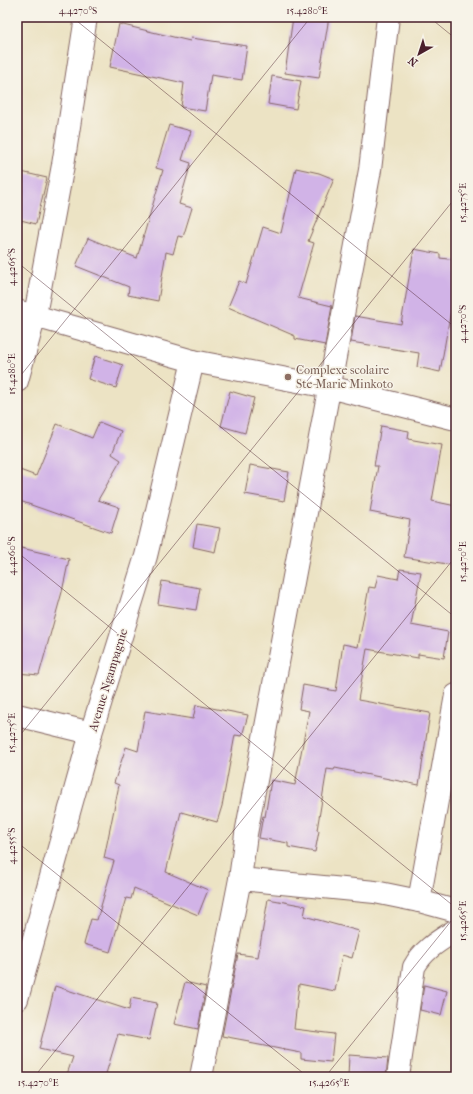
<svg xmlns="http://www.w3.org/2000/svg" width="473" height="1094" viewBox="0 0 473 1094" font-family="'IM FELL French Canon',serif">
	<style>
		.building { fill: #d1b3e7 }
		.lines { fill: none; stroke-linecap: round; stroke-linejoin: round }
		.minor-casing { stroke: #836461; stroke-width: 24 }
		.minor { stroke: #fff; stroke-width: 22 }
		.ticks { fill: none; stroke: #4a1f2b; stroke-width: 1; stroke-opacity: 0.45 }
		.education-dot { fill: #8d6e63; stroke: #f7f3e8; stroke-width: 1.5 }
		.labels { text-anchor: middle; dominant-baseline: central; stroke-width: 3; stroke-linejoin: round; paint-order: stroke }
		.education-label { font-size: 12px; fill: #785e54; stroke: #f7f3e8; text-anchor: start }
		.street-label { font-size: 12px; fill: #4a1f2b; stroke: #f7f3e8 }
		.neatline { fill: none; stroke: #4a1f2b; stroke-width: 1.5 }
		.ticks-label { font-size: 10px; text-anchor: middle; fill: #4a1f2b }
	</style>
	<rect width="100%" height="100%" fill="#f7f3e8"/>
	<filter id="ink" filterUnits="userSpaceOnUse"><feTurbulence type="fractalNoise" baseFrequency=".025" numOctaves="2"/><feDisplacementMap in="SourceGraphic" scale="8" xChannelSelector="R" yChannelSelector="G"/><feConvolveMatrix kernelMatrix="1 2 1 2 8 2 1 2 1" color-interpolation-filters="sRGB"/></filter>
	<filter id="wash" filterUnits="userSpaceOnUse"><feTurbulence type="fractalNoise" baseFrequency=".012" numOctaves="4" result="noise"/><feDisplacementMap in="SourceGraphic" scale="16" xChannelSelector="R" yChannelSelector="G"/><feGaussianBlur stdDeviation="0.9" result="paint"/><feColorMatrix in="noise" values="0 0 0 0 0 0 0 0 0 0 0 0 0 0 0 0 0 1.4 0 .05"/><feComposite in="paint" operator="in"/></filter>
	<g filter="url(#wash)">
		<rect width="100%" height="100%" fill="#ece3c4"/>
		<g id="blocks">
			<g class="building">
				<polygon points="293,17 329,17 319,78 285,73"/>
				<polygon points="119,24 190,41 191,38 247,46 242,80 211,75 205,111 181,107 184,83 110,67"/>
				<polygon points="272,76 301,81 296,109 268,104"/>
				<polygon points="169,125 191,131 182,160 191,163 179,204 192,208 183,237 178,236 173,254 166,252 158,301 128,295 129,287 76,266 88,238 137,258 163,170 156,168"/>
				<polygon points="296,168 319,173 334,179 308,241 314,243 298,298 332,306 325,345 295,339 295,336 228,307 239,281 246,284 263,227 281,233"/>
				<polygon points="17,171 47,178 36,224 17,219"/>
				<polygon points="414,249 440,254 440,258 456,260 456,281 440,372 417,367 419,353 351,342 355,316 401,324"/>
				<polygon points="95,356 123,365 116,388 88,379"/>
				<polygon points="230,391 254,398 245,433 221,426"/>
				<polygon points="99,422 121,431 112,454 121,460 98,500 119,507 111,533 17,500 17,469 36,476 57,424 92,438"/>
				<polygon points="381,426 409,431 408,439 442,445 432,501 456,506 456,550 453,565 404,557 410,520 370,512 378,466 374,466"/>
				<polygon points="250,465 289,472 284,501 245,494"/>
				<polygon points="197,524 220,528 215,552 193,547"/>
				<polygon points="17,547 69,559 62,592 39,675 17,673"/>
				<polygon points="400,569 421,572 411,625 448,632 444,658 418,654 418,658 367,649 358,700 430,713 419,785 335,768 334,770 327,769 317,830 319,831 315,852 288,847 288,843 259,838 263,816 265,817 271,780 295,785 309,711 299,709 303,685 336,691 343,644 358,647 369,587 375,588 378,575 398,579"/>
				<polygon points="162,581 200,588 196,610 158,604"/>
				<polygon points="196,705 248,715 242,736 235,735 222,806 217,822 181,812 166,872 208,890 198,915 134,888 131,899 126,898 110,952 84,944 91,919 97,920 114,861 104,858 119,785 114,783 126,747 138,751 145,711 193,719"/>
				<polygon points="268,899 306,906 304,916 359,931 352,958 342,955 335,991 299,984 294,1029 334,1034 331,1062 301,1059 301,1053 249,1043 249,1041 222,1036 238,954 258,957"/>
				<polygon points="185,982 206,987 198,1029 174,1024"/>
				<polygon points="424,985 447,991 441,1015 420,1010"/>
				<polygon points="55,986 129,1010 131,998 157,1003 149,1040 118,1034 105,1077 66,1077 73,1057 39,1049"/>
				<polygon points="349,1055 388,1058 386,1077 348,1077"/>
			</g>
		</g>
	</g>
	<g filter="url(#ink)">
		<use href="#blocks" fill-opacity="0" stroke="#836461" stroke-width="1"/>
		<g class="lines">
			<defs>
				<g id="minor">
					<polyline points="17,311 193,361 329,387 456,419"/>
					<polyline points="17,381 35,315 63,165 86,17"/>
					<polyline points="17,715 91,733"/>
					<polyline points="240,879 375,892 419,901 456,911"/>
					<polyline points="419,901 456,695"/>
					<polyline points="17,999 91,733 146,556 193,361"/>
					<polyline points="201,1077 240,879 246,834 370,170 388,17"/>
					<path d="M398 1077 414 967C424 949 439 941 456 930"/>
				</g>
			</defs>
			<use href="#minor" class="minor-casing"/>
			<use href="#minor" class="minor"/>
		</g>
	</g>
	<path class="ticks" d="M72 17 456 328M429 17 456 39M17 21 20 17M17 262 456 618M17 380 311 17M17 552 456 908M17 739 456 197M17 842 308 1077M34 1077 456 556M325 1077 456 915"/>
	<circle class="education-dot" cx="288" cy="377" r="4"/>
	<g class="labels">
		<g class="education-label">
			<text x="296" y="370">Complexe scolaire<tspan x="296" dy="14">Ste-Marie Minkoto</tspan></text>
		</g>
		<g class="street-label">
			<text transform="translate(108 680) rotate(-73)">Avenue Ngampagnie</text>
		</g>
	</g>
	<rect width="473" height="1094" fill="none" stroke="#f7f3e8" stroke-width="44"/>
	<g transform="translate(419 54) rotate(219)" stroke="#f7f3e8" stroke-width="3" paint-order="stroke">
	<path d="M0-3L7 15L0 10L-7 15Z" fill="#4a1f2b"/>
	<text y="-6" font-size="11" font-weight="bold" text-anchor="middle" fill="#4a1f2b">N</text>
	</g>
	<rect x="22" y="22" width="429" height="1050" class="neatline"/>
	<g class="ticks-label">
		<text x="78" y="14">4.4270°S</text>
		<text x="307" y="14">15.4280°E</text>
		<text transform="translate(462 203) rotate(-90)" y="4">15.4275°E</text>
		<text transform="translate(11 267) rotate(-90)" y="4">4.4265°S</text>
		<text transform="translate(462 324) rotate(-90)" y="4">4.4270°S</text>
		<text transform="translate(11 374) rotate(-90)" y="4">15.4280°E</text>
		<text transform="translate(11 556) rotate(-90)" y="4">4.4260°S</text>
		<text transform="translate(462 562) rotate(-90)" y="4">15.4270°E</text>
		<text transform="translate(11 733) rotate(-90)" y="4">15.4275°E</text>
		<text transform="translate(11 846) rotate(-90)" y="4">4.4255°S</text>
		<text transform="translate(462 921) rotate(-90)" y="4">15.4265°E</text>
		<text x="38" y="1086">15.4270°E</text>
		<text x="329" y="1086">15.4265°E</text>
	</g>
</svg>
